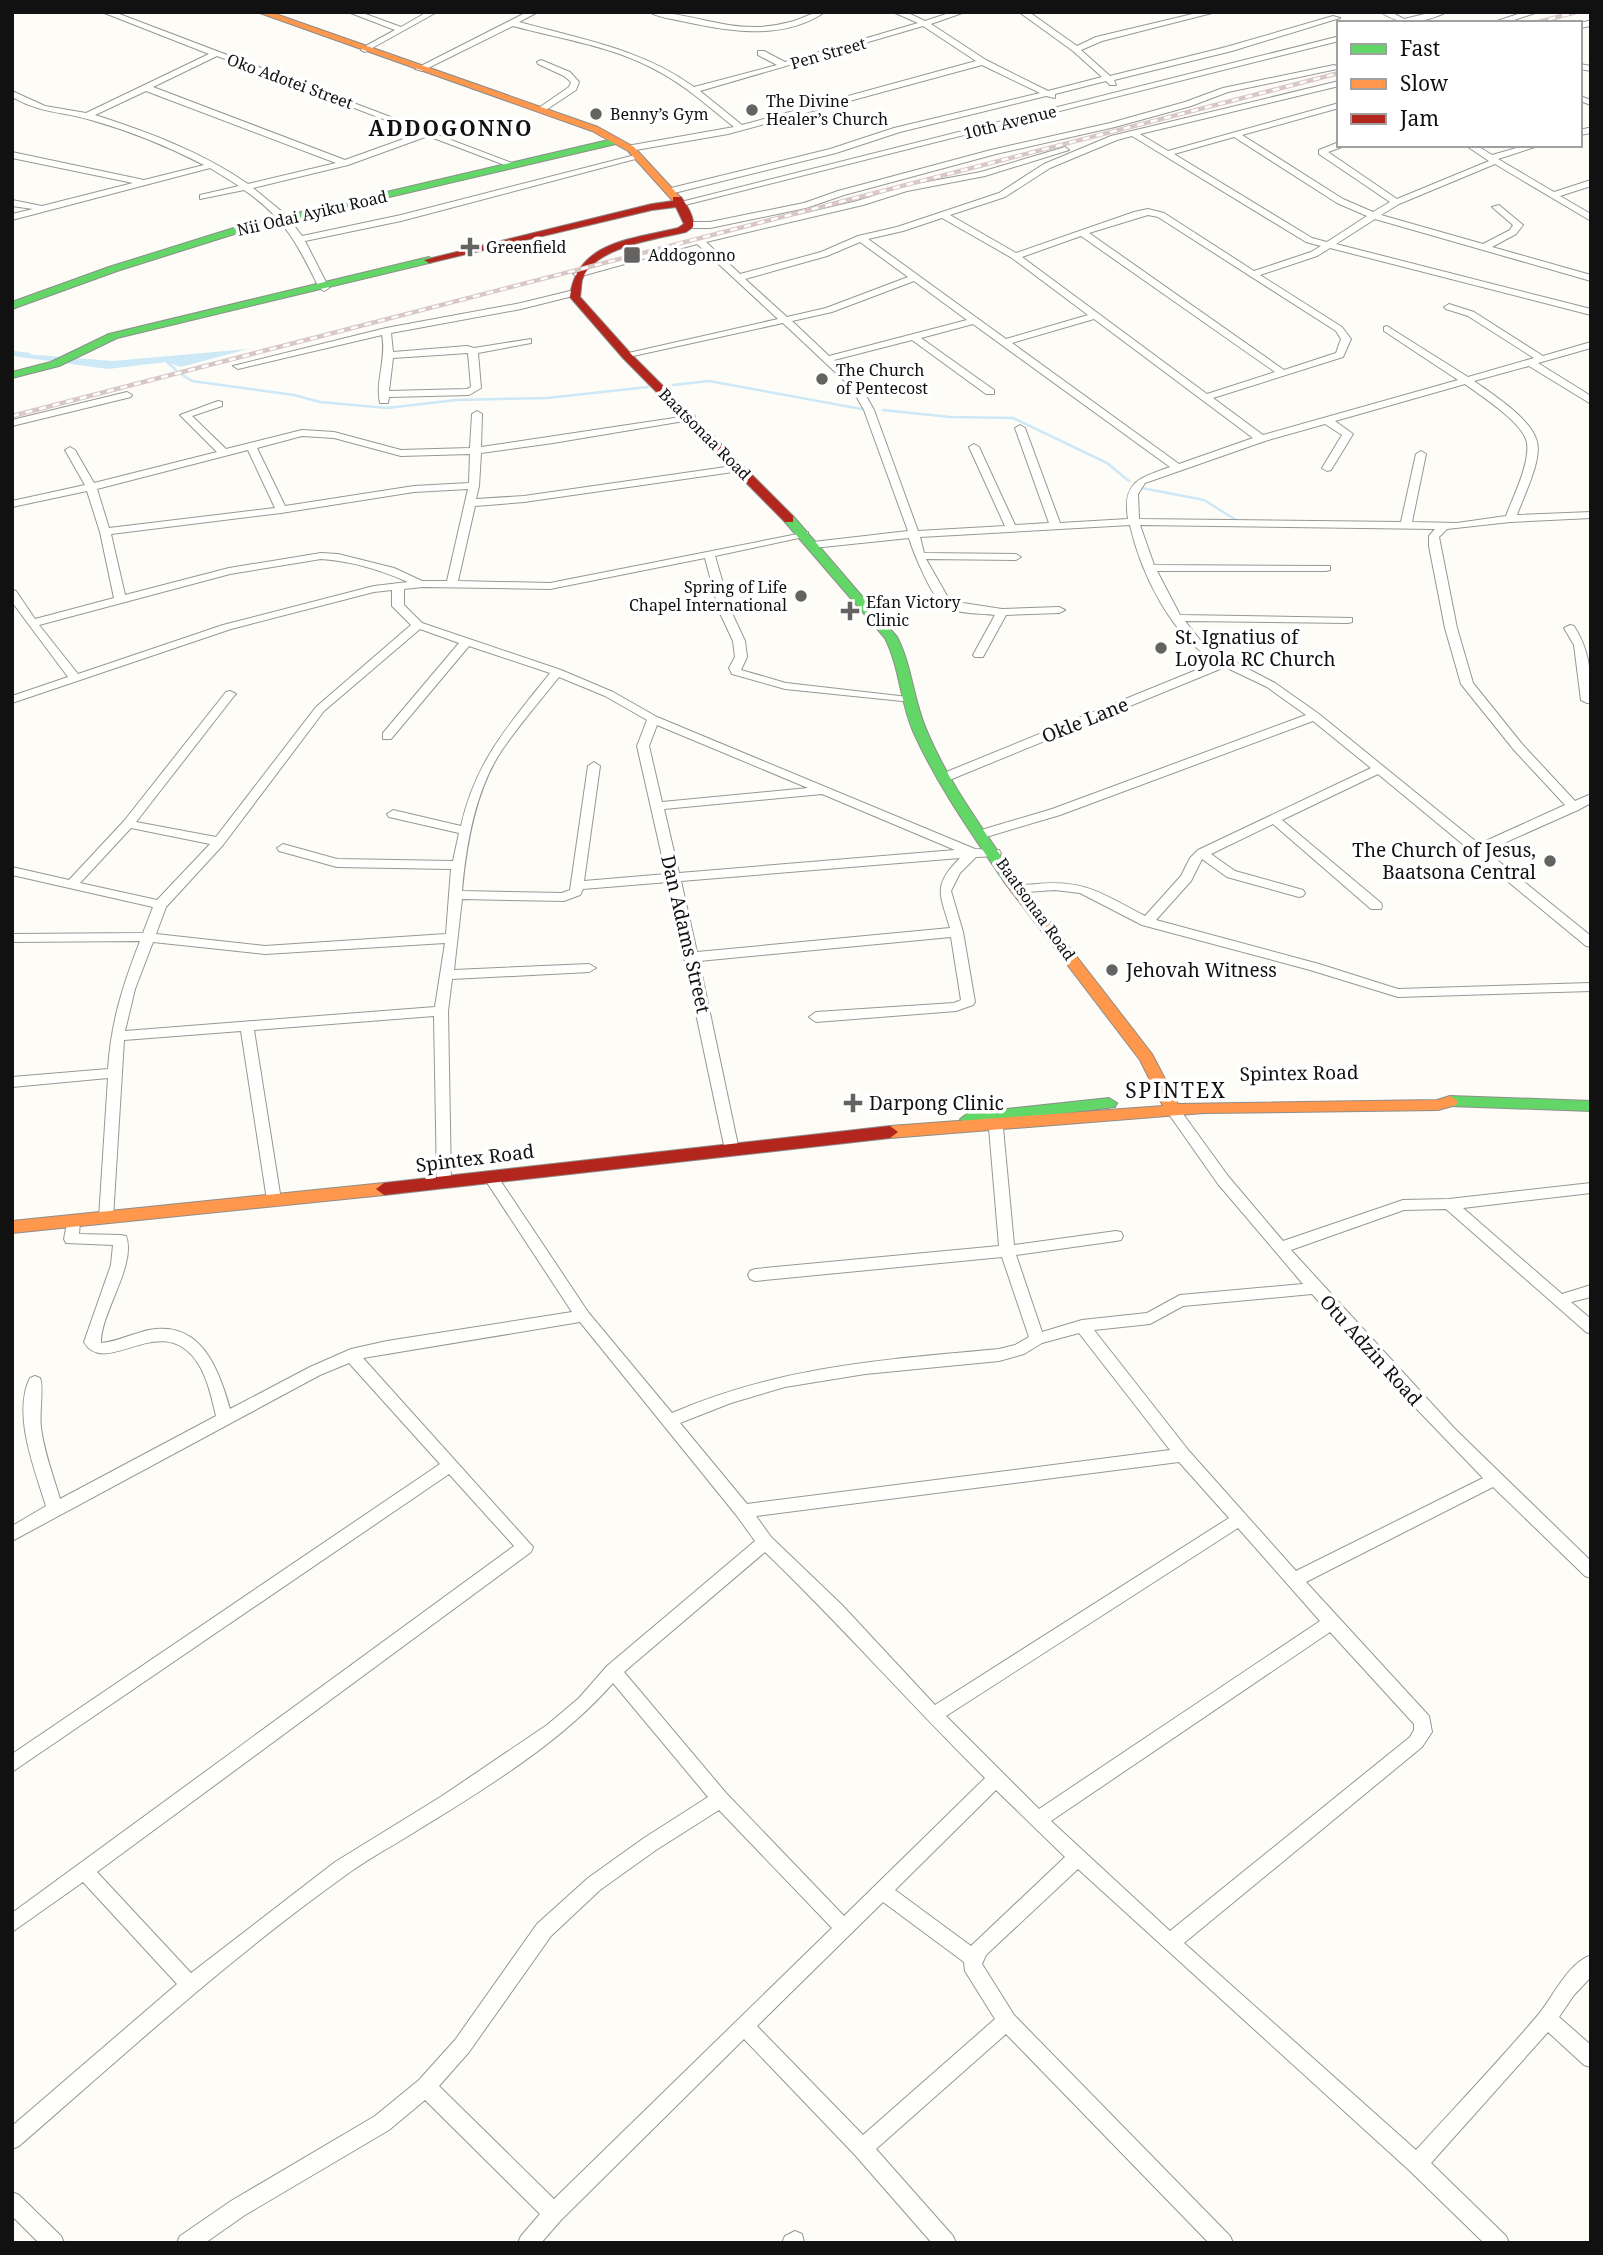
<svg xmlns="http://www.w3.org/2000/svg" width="1603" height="2255" viewBox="0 0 1603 2255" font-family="'Noto Serif',serif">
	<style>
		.water { fill: #cde8f7 }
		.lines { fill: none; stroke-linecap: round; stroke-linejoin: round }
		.stream { stroke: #cde8f7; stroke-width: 2.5 }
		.street-casing { stroke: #979795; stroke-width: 2 }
		.fast-casing { stroke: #8e8d8b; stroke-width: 2 }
		.slow-casing { stroke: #8e8d8b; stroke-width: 2 }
		.jam-casing { stroke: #8e8d8b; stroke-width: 2 }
		.street { fill: #fffffe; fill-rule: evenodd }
		.fast { fill: #63d668; fill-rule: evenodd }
		.slow { fill: #ff974d; fill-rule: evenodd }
		.jam { fill: #b3261e; fill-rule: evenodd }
		.rail-casing { stroke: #d9c6c7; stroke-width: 4.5 }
		.rail { stroke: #fff; stroke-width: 2.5; stroke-dasharray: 7; stroke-linecap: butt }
		.poi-dot { fill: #646362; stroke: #fff; stroke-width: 2.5 }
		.labels { text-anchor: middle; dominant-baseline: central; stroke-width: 7; stroke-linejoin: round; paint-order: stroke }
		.far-street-label { font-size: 16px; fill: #111; stroke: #fff }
		.far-poi-label { font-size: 16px; fill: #111; stroke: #fff; text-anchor: start }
		.poi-label { font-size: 19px; fill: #111; stroke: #fff; text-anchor: start }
		.street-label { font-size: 19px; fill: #111; stroke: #fff }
		.far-district-label { font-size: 21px; font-weight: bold; letter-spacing: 2px; fill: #111; stroke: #fff }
		.neighbourhood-label { font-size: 21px; letter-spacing: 2px; fill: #111; stroke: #fff }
	</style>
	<rect width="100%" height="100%" fill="#fdfcf7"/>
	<polygon class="water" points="248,349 181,367 166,362 108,369 12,356 12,353 113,361"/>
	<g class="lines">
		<g class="stream">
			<polyline points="12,352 29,354"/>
			<polyline points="167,362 176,370"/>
			<polyline points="181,374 192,381 294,395 320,402 387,408 456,400 547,398 648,387"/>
			<polyline points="673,385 709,381 867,410"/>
			<polyline points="883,410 950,417 1013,418 1107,463 1129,481"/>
			<polyline points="1142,488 1204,500 1236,520"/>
		</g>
		<defs>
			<g id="street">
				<path d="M102 12H114L517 165 510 167 428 136 348 165 253 188 286 215 302 236 401 215 639 154 643 157 401 221 305 241 329 288 324 291 319 288C299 246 284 217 244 190L200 199V195L239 186 210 168 12 220V214L33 209 12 206V200L42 206 133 183 12 158V152L144 180 204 165C167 146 130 131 91 120 60 111 43 114 12 97V91L45 106 86 113 209 54ZM217 56 420 133 345 160 153 87ZM146 91 336 163 248 184C202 152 148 132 95 115Z"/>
				<polygon points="348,12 360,12 401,27 427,12 437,12 365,52 361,50 362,48 395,30"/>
				<path d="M527 12H538L519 22C580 39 642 49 694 87L777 65 758 55V51H764L785 62 918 23 893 12H906L925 21 952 12H965L931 24 986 60 1048 91 1102 77 1073 51 1019 12H1029L1077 46 1096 37 1201 12H1216L1102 41 1081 50 1110 76 1226 47 1333 16 1340 18 1232 51 1114 80 1116 85H1110L1106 81 1055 94V98L1046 96 900 132 836 153 670 194 667 193V189L830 149 894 128 1040 93 982 65 728 134 630 151 626 148 627 146 734 127C709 107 685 85 656 70 612 46 561 39 513 26L422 71 415 69ZM923 26 976 61 742 125 700 91Z"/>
				<path d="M649 12C685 12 720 28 757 27 769 27 782 24 794 21 805 17 813 12 825 12 784 40 732 32 686 22 674 19 660 18 649 12Z"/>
				<path d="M1381 12H1391L1404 19 1433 12H1447C1424 23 1401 27 1381 12Z"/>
				<polygon points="1524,12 1538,12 1505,23 1491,23"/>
				<polygon points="1588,21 1591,21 1591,26 1580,28 1580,23"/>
				<polygon points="1336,37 1339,37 1339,41 681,206 677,203"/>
				<polygon points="541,60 570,72 579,82 576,90 543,112 539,109 540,107 569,87 571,82 564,76 538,64 537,62"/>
				<polygon points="1580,64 1591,66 1591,71 1580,69"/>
				<polygon points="1334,65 1338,67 1337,69 1228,92 1191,106 1115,127 996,154 844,195 806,208 710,228 689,228 684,225 689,222 710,222 804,203 838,191 991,150 1110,123 1185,102 1223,88"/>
				<path d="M1339 81V86L1140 134 1168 151 1339 103V108L1242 135 1343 199 1373 212 1390 202 1319 154V150L1339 142V145H1343L1342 147 1328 152 1397 199 1489 161 1465 145H1476L1492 155 1527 145H1541L1498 159 1554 192 1591 180V186L1560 196 1591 214V221L1495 164 1399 204 1381 215 1483 244 1510 230 1513 225 1492 207 1499 205 1523 225 1516 234 1492 247 1591 275V281L1375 219 1336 244 1591 309V315L1330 248 1317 256 1260 275 1342 327 1351 339 1343 357 1213 398 1263 435 1458 380 1384 331V327L1387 326 1468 377 1534 358 1468 316 1446 309 1444 307 1449 304 1474 312 1543 356 1591 342V348L1538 363 1591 396V404L1529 366 1474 381C1492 394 1532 419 1537 442 1542 461 1523 497 1517 515L1591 512V518L1510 522 1447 529 1439 537 1457 628 1473 683 1522 744 1575 801 1591 794V803L1578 810 1486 851 1591 936V947L1586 946 1378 774 1282 820 1381 903 1382 906 1381 909H1371L1273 824 1211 854 1235 871 1303 890 1305 893 1303 896 1299 897 1227 877 1202 859 1191 881 1156 920 1319 964 1398 989 1591 983V991L1398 997 1310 970 1142 925 1080 893 1055 890 1013 893 1011 890C1017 884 1027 885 1037 884 1085 879 1104 895 1145 916L1181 876 1190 858 1198 850 1371 768 1313 721 1060 815 986 837H978L976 834 978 831 1052 809 1306 715 1267 687 1225 667 947 781H939L937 778 939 775 1216 662C1172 637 1141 574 1130 525L920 537 924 553 1016 554 1021 557 1016 560 926 559 950 601 1002 609 1059 607 1065 610 1059 613 1006 615 983 657H975L973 655 995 615C980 613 958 614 945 607 933 600 913 552 909 538L813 548 808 545 813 542 908 531 864 410 851 387 783 323 624 358V354L778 319 697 244 578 277 573 274 655 249 857 201 905 186 981 172 1065 147 1069 150 985 176 907 191 863 205 706 242 740 274 821 252 858 236 897 227 999 193 1044 164 1111 136ZM1132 136 1306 242 1321 246 1311 252 1254 271 1164 213 1148 209 1134 212 1016 253 950 215 1005 197 1050 168 1117 140ZM1234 137 1337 203 1367 216 1327 242 1312 238 1174 154ZM1148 215 1158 217 1336 331 1341 339 1336 353 1284 370 1089 233ZM942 218 1012 258 1088 315 1006 339 868 239 903 231ZM1081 236 1275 372 1207 394 1022 257ZM860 242 908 277 826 308 787 317 745 279 827 256ZM914 281 967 320 829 356 792 321 832 312ZM1094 319 1253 438 1179 464 1012 343ZM973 324 1170 467C1140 478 1122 481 1128 519L1060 523 1025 428 1020 425 1015 428 1049 523 1015 525 979 447 974 444 969 447 1005 526 918 531 874 410 859 383 834 360 912 340 986 394H994V390L921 338ZM1465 384C1481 396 1524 423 1527 443 1530 464 1513 497 1506 516L1457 523 1412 522 1426 454 1421 451 1416 454 1401 522 1139 519 1138 494 1145 483 1265 441 1325 424 1342 435 1322 468 1327 471 1331 470 1353 434 1335 421ZM1140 525 1435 529 1429 536V546L1445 628 1461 684 1514 750 1565 805 1479 844 1319 714 1275 683 1212 650 1204 645 1185 621 1348 623 1352 622V618L1180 615 1157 571H1326L1330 570V566L1154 565Z"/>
				<polygon points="1580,96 1591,100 1591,105 1580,101"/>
				<polygon points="1588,128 1591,128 1591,133 1580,135 1580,130"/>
				<path d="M574 290 579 293 577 295 521 309 391 333 393 352 467 346 474 348 531 339V343L478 353 481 388 469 395 389 397 388 403H380C375 382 387 357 382 335L238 369 233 366 386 328 521 303ZM468 353 471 387 467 389 389 391 393 358Z"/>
				<polygon points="127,392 132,395 131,397 12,426 12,420"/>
				<path d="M218 401 222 402V406L192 416 226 449 302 430 334 432 401 450 470 448 472 414 477 411 482 414 481 447 694 415 695 417 690 420 553 443 481 453 479 486 476 499 524 496 740 465 745 468 740 471 524 502 475 506 458 581 550 583 808 532V536L715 556 731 611 745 641 747 657 741 670 786 683 908 697 914 700 912 702 785 689 732 674 729 668 735 657 733 641 719 611 705 558 550 589 423 587 404 589V605L422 623 561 670 613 692 657 717 975 849 999 850 1001 853 999 856 976 857 960 873 951 891 963 932 975 1002 973 1005 956 1011 816 1022 809 1017 816 1012 954 1003 961 1000 951 937 699 961 739 1150 732 1155 725 1150 668 882 583 889 580 895 564 901 462 899 454 970 589 964 596 968 589 972 452 979 448 1011 451 1182 449 1186H439L437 1182 434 1016 254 1030 281 1200 279 1204H269L267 1200 241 1031 124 1040 113 1218 111 1222H101L99 1218 108 1078 12 1087V1077L108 1069C111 1022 123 985 140 941L12 942V934L143 933 153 907 12 875V867L69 880 124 821 226 692 230 691 236 694 234 696 136 822 216 837 316 707 411 625 392 606V590L374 592 231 629 12 703V696L68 677 12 602V590L16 591 35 619 114 598 100 532 87 491 12 507V501L85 485 65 450 70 447 75 450 94 483 217 452 180 415ZM302 436 334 438 401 456 470 454 469 483 414 486 285 506 257 448ZM248 450 275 508 109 528 97 489ZM468 489 447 581H422L394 568 338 554 321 553 229 568 125 595 111 534 281 513 414 492ZM321 559C351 561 381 570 408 582L374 586 223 625 78 674 39 625 230 574ZM420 629 459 643 383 733V739H391L469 646 550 673C509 725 476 760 461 826L393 810 387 814 389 817 459 833 453 861 337 859 283 844 277 848 279 851 337 867 451 869 446 934 265 946 156 934 166 907 223 845 324 711ZM559 677 605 696 647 720 637 746 666 874 584 881 600 766 594 762 588 766 570 890 562 893 462 891C466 845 475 790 502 750 519 725 540 701 559 677ZM657 725 808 788 662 802 649 746ZM822 794 955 850 679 873 664 809ZM131 828 210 844 157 900 80 883ZM960 858C932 886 940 894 950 928L697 952 681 881ZM153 942 265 954 445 943 435 1007 125 1031 135 989Z"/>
				<path d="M1570 625 1574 626C1590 651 1591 673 1591 703H1587L1581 700 1574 645 1564 628Z"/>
				<path d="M1173 1105 1178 1107 1228 1176 1283 1241 1403 1200 1449 1199 1591 1183V1193L1463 1208 1562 1294 1591 1285V1297L1571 1302 1591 1319V1334L1586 1332 1446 1209 1404 1210 1291 1250 1455 1429 1591 1561V1578L1585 1576 1493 1487 1306 1582 1429 1716 1432 1732 1422 1747 1184 1943 1416 2150C1457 2105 1499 2061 1538 2015 1554 1996 1566 1965 1591 1955V1977L1574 1995 1559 2017 1591 2045V2067L1584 2065 1548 2032 1431 2163 1506 2236 1509 2243H1484L1410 2171 1078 1869 986 1955 982 1964 1014 2015 1230 2236 1233 2243H1209L1006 2034 876 2149 953 2236 956 2243H932L855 2155 744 2039 561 2220 541 2243H518L521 2236 540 2214 425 2100 389 2130 245 2215 205 2243H177L180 2236 231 2201 375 2116 419 2080 455 2040 537 1924 588 1878 644 1838 708 1797 613 1683C558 1746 476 1794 405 1838 385 1850 365 1861 346 1875 231 1957 126 2053 19 2146L12 2149V2126L177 1984 83 1882 12 1932V1913L514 1546 449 1474 12 1772V1754L440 1464 349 1363 320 1375 12 1541V1526L46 1506C35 1470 12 1414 30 1378L35 1376 40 1378C44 1386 39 1414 41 1428 44 1452 53 1475 60 1499L216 1416C212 1399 208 1380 199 1365 163 1306 106 1380 84 1342L111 1265 113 1245 66 1243 64 1239 68 1218H78L80 1222 79 1234 121 1235 126 1236C137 1264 100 1314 101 1343 117 1342 133 1333 149 1330 201 1320 219 1369 230 1409L310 1367 351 1349 387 1341 572 1312 484 1178 486 1174H496L588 1312 672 1413C781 1366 882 1360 999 1349L1015 1345 1029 1337 1002 1257 755 1281 750 1279 748 1275 750 1271 755 1269 999 1246 989 1128 996 1123 1003 1128 1014 1245 1116 1231 1121 1232 1123 1236 1121 1240 1116 1241 1016 1255 1042 1332 1082 1320 1147 1313 1180 1295 1303 1284 1218 1184 1166 1110ZM1312 1294 1410 1402 1483 1478 1296 1571 1189 1451 1094 1330 1150 1324 1183 1306ZM580 1322 737 1516 755 1541 607 1666 579 1698 547 1725 442 1796 335 1862 191 1973 97 1872 531 1552 533 1547 363 1358ZM1079 1333 1170 1450 747 1504 680 1423 731 1403 785 1387 865 1374 999 1361 1024 1354 1042 1343ZM1179 1462 1229 1518 935 1705 842 1605 771 1537 756 1516ZM1238 1528 1320 1621 1039 1809 946 1716ZM765 1552C841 1625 910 1704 985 1778L844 1916 726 1793 624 1672ZM1330 1632 1414 1724V1730L1410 1737 1170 1931 1051 1821ZM996 1790 1065 1857 971 1946 895 1890ZM719 1810 832 1928 554 2199 439 2086 469 2052 551 1936 600 1890 656 1850ZM883 1902 964 1962 965 1971 995 2019 863 2135 757 2026Z"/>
				<polygon points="12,2192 19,2195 61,2236 64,2243 39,2243 12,2216"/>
				<polygon points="795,2231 802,2234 804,2243 782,2243 785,2236"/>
			</g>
			<g id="fast">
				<polygon points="617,138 622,141 620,143 244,231 117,271 12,309 12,302 109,267 237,227"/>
				<polygon points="429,257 434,260 433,262 117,338 59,366 12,378 12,372 51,362 109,334"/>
				<path d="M789 515 793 516 897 637C912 666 913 699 926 729 948 783 985 831 1017 880L1015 883H1005C972 834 937 785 913 731 900 701 900 668 885 638L785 522V516Z"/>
				<polygon points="1450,1096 1591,1101 1591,1111 1450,1106 1442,1101"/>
				<polygon points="1109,1098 1117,1103 1115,1107 968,1125 960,1119 968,1113"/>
			</g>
			<g id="slow">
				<polygon points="257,12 270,12 598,127 634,147 682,199 673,201 628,151 592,131"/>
				<polygon points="1010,875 1015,877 1152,1054 1178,1104 1437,1100 1450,1096 1458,1101 1456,1105 1438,1110 1204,1113 890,1138 884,1136 882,1132 890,1126 1163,1106 1140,1060 1005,883 1003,880 1005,877"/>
				<polygon points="384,1183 392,1189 384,1195 12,1233 12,1221"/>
			</g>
			<g id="jam">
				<path d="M673 197H681C686 204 695 217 693 227L686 232C657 239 593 247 582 280 581 285 581 291 580 297L631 354 793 516V522H785L623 358 570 297C576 241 634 239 678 228L684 224 676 207 652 210 429 263 424 260 652 204 673 201Z"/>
				<polygon points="890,1126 898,1132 890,1138 384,1195 376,1189 384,1183"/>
			</g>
		</defs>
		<use href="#street" class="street-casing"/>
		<use href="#fast" class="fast-casing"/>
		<use href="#slow" class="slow-casing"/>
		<use href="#jam" class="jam-casing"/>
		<use href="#street" class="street"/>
		<use href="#fast" class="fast"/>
		<use href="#slow" class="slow"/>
		<use href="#jam" class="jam"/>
		<defs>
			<g id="rail">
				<polyline points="1535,23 1576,12"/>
				<polyline points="12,416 1339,73"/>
			</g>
		</defs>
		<use href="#rail" class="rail-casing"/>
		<use href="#rail" class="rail"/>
	</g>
	<g class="poi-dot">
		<circle cx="752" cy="110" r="7"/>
		<circle cx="596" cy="114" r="7"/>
		<path d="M466.5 236.5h7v7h7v7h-7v7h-7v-7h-7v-7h7z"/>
		<rect x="623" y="246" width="18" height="18" rx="3.5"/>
		<circle cx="822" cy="379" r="7"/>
		<circle cx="801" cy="596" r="7"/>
		<path d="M846.5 600.5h7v7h7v7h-7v7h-7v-7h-7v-7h7z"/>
		<circle cx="1161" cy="648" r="7"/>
		<circle cx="1550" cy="861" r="7"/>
		<circle cx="1112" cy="970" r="7"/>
		<path d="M849.5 1092.5h7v7h7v7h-7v7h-7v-7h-7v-7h7z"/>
	</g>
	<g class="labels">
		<g class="far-street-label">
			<text transform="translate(828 53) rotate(-16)">Pen Street</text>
			<text transform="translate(290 81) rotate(20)">Oko Adotei Street</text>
			<text transform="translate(1010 122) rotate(-14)">10th Avenue</text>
			<text transform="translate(312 213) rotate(-13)">Nii Odai Ayiku Road</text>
			<text transform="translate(705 434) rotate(45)">Baatsonaa Road</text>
			<text transform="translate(1036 909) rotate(54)">Baatsonaa Road</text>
		</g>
		<g class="far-poi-label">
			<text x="766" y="101">The Divine<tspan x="766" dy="18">Healer’s Church</tspan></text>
			<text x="610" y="114">Benny’s Gym</text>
			<text x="486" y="247">Greenfield</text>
			<text x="648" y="255">Addogonno</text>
			<text x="836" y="370">The Church<tspan x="836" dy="18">of Pentecost</tspan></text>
			<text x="787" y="587" text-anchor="end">Spring of Life<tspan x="787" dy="18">Chapel International</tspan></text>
			<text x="866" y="602">Efan Victory<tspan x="866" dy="18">Clinic</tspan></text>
		</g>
		<g class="poi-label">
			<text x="1175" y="637">St. Ignatius of<tspan x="1175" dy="22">Loyola RC Church</tspan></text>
			<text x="1536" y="850" text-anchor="end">The Church of Jesus,<tspan x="1536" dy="22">Baatsona Central</tspan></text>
			<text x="1126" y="970">Jehovah Witness</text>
			<text x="869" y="1103">Darpong Clinic</text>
		</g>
		<g class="street-label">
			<text transform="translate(1085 720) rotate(-22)">Okle Lane</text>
			<text transform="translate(686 934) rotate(77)">Dan Adams Street</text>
			<text transform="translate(1299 1073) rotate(-1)">Spintex Road</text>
			<text transform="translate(475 1158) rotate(-7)">Spintex Road</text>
			<text transform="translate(1371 1350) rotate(48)">Otu Adzin Road</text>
		</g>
		<g class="far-district-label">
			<text x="451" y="128">ADDOGONNO</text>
		</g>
		<g class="neighbourhood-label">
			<text x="1176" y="1090">SPINTEX</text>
		</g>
	</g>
	<rect width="1603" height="2255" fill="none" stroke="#111111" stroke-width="28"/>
	<rect x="1337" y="21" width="245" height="126" fill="#ffffff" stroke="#a0a0a0" stroke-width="2"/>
	<rect x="1351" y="44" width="35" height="10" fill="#63d668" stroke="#a0a0a0" stroke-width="2"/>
	<text x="1400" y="56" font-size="21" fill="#111111">Fast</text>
	<rect x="1351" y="79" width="35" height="10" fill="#ff974d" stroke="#a0a0a0" stroke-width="2"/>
	<text x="1400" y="91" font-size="21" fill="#111111">Slow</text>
	<rect x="1351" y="114" width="35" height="10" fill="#b3261e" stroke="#a0a0a0" stroke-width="2"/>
	<text x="1400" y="126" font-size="21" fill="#111111">Jam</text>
</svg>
